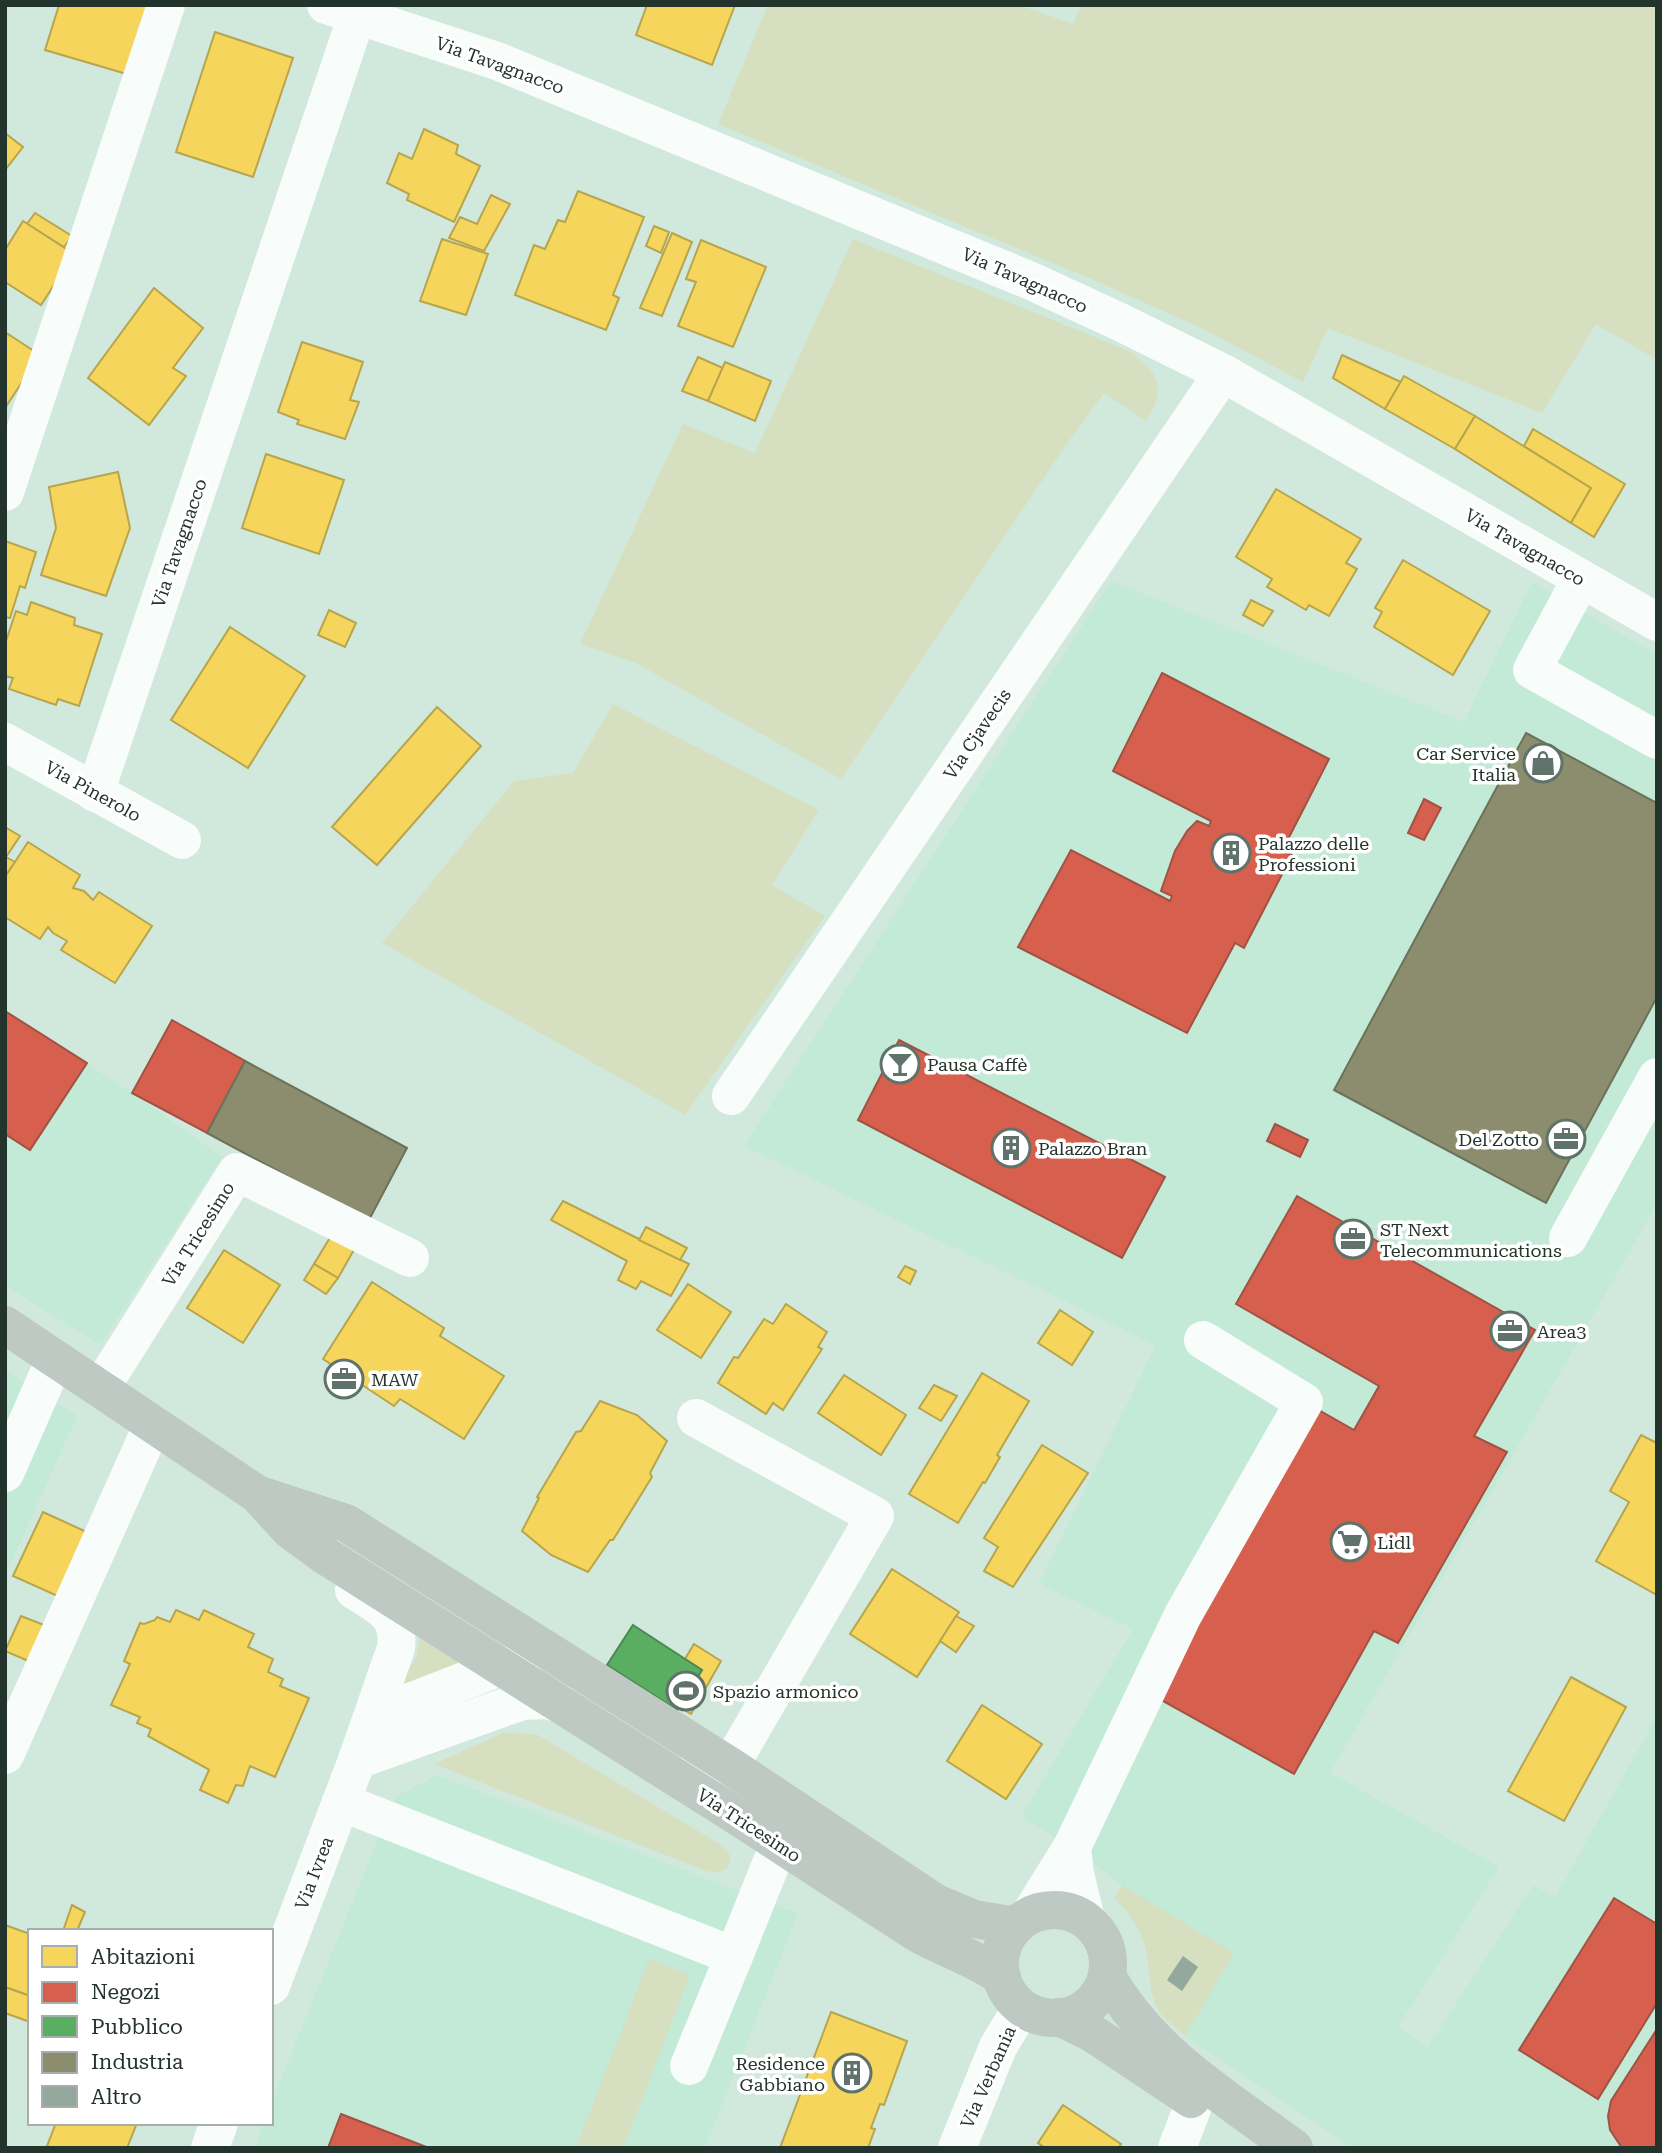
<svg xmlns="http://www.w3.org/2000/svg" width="1662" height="2153" viewBox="0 0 1662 2153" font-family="'Roboto Serif',serif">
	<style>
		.built { fill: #c2ead6 }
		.green { fill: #d6dfbf }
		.homes { fill: #f6d55c; stroke: #b7a54e; stroke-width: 2 }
		.shops { fill: #d6604d; stroke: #a05343; stroke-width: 2 }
		.public { fill: #5aae61; stroke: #4a8951; stroke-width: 2 }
		.industry { fill: #8c8c6e; stroke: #6c725a; stroke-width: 2 }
		.building { fill: #95a89e }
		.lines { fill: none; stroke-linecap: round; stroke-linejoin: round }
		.minor { stroke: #f8fcfa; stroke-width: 38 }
		.major { stroke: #bec9c4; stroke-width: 38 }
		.labels { text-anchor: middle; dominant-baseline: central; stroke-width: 7; stroke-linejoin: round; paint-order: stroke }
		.street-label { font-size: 18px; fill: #23342c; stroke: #fff }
		.poi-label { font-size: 18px; fill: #23342c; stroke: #fff; text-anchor: start }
	</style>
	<rect width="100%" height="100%" fill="#d1e9dd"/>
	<g class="built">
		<polygon points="1111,581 1464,722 1532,582 1657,655 1657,1204 1330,1773 1499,1867 1398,2027 1428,2047 1533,1885 1555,1897 1657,1717 1657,2148 1353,2148 1185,2036 1233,1953 1122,1885 1072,1847 1021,1817 1133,1629 1039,1583 1156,1345 744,1146"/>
		<polygon points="5,1011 132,1093 222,1157 100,1345 5,1285"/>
		<polygon points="5,1370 77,1416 5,1576"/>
		<polygon points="437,1775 798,1914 705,2148 254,2148 263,2123 271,2123 271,2104 395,1797"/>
	</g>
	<g class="green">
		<polygon points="768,5 1019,5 1073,24 1081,5 1657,5 1657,360 1596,324 1542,413 1328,328 1303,382 1201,328 1103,284 718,124"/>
		<path d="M853 239 1129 351C1158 371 1168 389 1146 421L1104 393 1066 445 841 779 636 663 580 644 683 424 755 453Z"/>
		<polygon points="613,704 819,810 772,885 825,916 685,1115 382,943 514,781 573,773"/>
		<polygon points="420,1635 469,1667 392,1701 417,1655"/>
		<path d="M503 1733 536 1734 718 1843 730 1855C733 1871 718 1874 706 1871L434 1764Z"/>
		<path d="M1122 1885 1234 1953 1185 2036C1177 2028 1166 2021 1160 2013 1150 1998 1150 1977 1148 1960 1145 1935 1132 1915 1114 1898Z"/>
		<polygon points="649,1959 690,1975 623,2148 576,2148"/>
	</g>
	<g class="homes">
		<polygon points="59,5 152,5 130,75 45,50"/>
		<polygon points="647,5 735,5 712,65 636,35"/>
		<polygon points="215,32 293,58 253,177 176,152"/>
		<polygon points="424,129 458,145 456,154 480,166 454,222 407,200 409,194 387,183 399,153 412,159"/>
		<polygon points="5,133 23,147 5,170"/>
		<polygon points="578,191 644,217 613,295 619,298 606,330 515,295 534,245 545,249 558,220 565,222"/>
		<polygon points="491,195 510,204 484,251 449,238 460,217 477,224"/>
		<polygon points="35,213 72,236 64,247 27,224"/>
		<polygon points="23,221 74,254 41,305 5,282 5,250"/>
		<polygon points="654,226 669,232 661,253 646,246"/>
		<polygon points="672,233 692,242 662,316 640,308"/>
		<polygon points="442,239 488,254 466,315 420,301"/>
		<polygon points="701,240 766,267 733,347 678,326 696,282 686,279"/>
		<polygon points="154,288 203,328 173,368 186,376 149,425 88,378"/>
		<polygon points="5,332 40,355 5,408"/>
		<polygon points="302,342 363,362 350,400 359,402 345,439 297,424 299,420 278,412"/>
		<polygon points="1342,355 1401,382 1385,409 1333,378"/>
		<polygon points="698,357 723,368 708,401 682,391"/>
		<polygon points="725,362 771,381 755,421 708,401"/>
		<polygon points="1404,376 1475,416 1455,449 1385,409"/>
		<polygon points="1475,416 1591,488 1571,523 1455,449"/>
		<polygon points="1533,429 1625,484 1594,537 1571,523 1591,488 1524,446"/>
		<polygon points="266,454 344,480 319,554 242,528"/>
		<polygon points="118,472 130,528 106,596 41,575 56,528 49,487"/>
		<polygon points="1276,489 1361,539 1346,563 1357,569 1329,616 1309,605 1306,610 1267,587 1272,579 1236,557"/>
		<polygon points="5,541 36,552 25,588 20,586 10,618 5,617"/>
		<polygon points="1403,560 1490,611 1453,675 1374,627 1382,612 1375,608"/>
		<polygon points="1251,600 1273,611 1263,626 1243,615"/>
		<polygon points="31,602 75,618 74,625 102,634 79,706 58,699 56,705 9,689 13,678 5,676 5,644 16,611 27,615"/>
		<polygon points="329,610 356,623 345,647 318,635"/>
		<polygon points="230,627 305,676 248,768 171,720"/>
		<polygon points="437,707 481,746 377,865 332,827"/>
		<polygon points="5,827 20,836 6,857 15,862 5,877"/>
		<polygon points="28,842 80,875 73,888 84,891 93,900 99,892 152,926 115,983 61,950 67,941 53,933 48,927 40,939 5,917 5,877"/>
		<polygon points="563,1201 689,1264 671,1296 641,1281 636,1289 618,1280 627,1261 551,1220"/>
		<polygon points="646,1227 687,1248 680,1260 639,1240"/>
		<polygon points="331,1236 355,1248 338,1278 314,1264"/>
		<polygon points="224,1250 280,1285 243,1343 187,1308"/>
		<polygon points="314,1264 338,1278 326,1294 304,1280"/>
		<polygon points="905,1266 916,1271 910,1284 898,1277"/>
		<polygon points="372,1282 444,1328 440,1336 504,1376 464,1439 400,1399 394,1406 323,1359"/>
		<polygon points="688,1284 731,1312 701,1358 657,1330"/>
		<polygon points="786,1304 827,1332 818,1347 822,1349 783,1410 773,1403 766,1414 718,1383 734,1357 738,1358 764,1319 773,1324"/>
		<polygon points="1060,1310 1093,1332 1072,1365 1038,1343"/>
		<polygon points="982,1373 1029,1401 997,1455 1000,1457 985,1483 983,1482 958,1523 909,1494"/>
		<polygon points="844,1375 906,1415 881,1455 818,1413"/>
		<polygon points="934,1385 957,1396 941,1421 919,1408"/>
		<polygon points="600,1401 637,1415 667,1441 650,1473 652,1477 613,1540 610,1540 588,1572 551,1555 522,1531 539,1498 537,1497 576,1432 581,1431"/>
		<polygon points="1641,1435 1657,1443 1657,1595 1596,1561 1629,1502 1610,1491"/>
		<polygon points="1042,1445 1088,1473 1013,1587 984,1571 998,1547 984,1538"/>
		<polygon points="43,1512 91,1534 62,1598 13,1576"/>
		<polygon points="892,1569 959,1612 917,1677 850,1634"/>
		<polygon points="176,1610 199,1620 204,1610 254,1634 248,1647 273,1659 268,1672 283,1679 280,1686 309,1698 275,1777 250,1766 243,1786 236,1785 228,1803 200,1790 209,1770 208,1769 148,1736 151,1729 137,1723 140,1717 111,1705 130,1664 124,1661 140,1623 144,1624 155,1620 157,1617 170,1622"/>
		<polygon points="21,1616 49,1627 33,1663 5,1651"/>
		<polygon points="956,1616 974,1626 956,1652 940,1641"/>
		<polygon points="694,1644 721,1661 691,1714 679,1707 702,1670 685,1659"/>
		<polygon points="1571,1677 1626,1707 1564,1821 1508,1791"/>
		<polygon points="982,1705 1042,1744 1006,1799 947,1761"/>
		<polygon points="72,1905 85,1912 77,1931 63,1931"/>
		<polygon points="5,1925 30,1934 30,1996 5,1987"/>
		<polygon points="5,1987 30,1996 30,2022 5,2013"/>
		<polygon points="831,2012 907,2041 884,2105 880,2104 871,2128 875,2129 868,2148 780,2148"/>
		<polygon points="1063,2105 1121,2144 1118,2148 1045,2148 1038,2143"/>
		<polygon points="56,2123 137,2123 127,2148 51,2148 47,2146"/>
	</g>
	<g class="shops">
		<polygon points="1162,673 1329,759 1282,851 1292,855 1244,948 1235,943 1187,1033 1018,947 1071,850 1170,901 1172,896 1161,891 1175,851 1187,831 1197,821 1209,826 1211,821 1113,771"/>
		<polygon points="1424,799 1441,808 1424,840 1408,833"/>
		<polygon points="5,1011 87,1063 30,1150 5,1134"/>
		<polygon points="172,1020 245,1061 207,1133 132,1093"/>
		<polygon points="899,1040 1165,1177 1122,1258 858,1120"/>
		<polygon points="1275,1124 1308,1140 1300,1157 1267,1141"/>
		<polygon points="1297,1196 1535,1330 1474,1436 1507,1452 1398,1643 1374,1631 1294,1774 1156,1697 1317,1409 1354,1430 1379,1386 1236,1304"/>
		<polygon points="1614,1898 1657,1924 1657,2003 1598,2099 1519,2050"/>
		<polygon points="1657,2029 1657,2148 1622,2148 1610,2130 1608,2116 1611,2101"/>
		<polygon points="341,2114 429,2148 328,2148"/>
	</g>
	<polygon class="public" points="633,1625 702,1670 677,1710 607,1665"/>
	<g class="industry">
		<polygon points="1526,733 1657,803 1657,997 1546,1203 1334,1090"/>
		<polygon points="245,1061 407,1148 369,1220 207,1133"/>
	</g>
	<polygon class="building" points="1183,1956 1198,1967 1182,1991 1167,1980"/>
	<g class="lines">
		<g class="minor">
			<polyline points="326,5 497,61 1031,281 1120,322 1223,373 1657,622"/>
			<polyline points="5,492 166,5"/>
			<polyline points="1581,579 1532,670 1657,740"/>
			<polyline points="5,742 182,840"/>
			<polyline points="95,793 357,15"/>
			<polyline points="731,1096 1223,373"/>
			<polyline points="1568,1238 1657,1077"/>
			<polyline points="100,1389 237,1172 410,1258"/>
			<polyline points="696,1418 875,1516 730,1766 699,1753"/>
			<polyline points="5,1473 55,1359"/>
			<polyline points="374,1716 526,1657"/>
			<polyline points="5,1755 153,1424"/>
			<polyline points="357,1760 522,1701 546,1700 561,1704"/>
			<polyline points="341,1802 734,1956 779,1844"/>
			<polyline points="1072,1847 1183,1615 1304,1402 1203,1340"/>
			<polyline points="1029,1916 1072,1847 1075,1874 1086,1920"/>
			<path d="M271 1986 357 1760 396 1648C400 1613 380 1607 354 1590"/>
			<polyline points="689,2066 734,1956"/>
			<polyline points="210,2148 219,2123"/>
			<polyline points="957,2148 998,2047 1022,2007"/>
			<polyline points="1177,2148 1195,2101"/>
		</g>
		<g class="major">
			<path d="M5 1325 257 1494 290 1530 324 1555 740 1818 917 1933C945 1949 976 1958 1002 1977"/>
			<polyline points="263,1496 346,1523 730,1766 936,1903 974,1919 1016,1926"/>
			<circle cx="1054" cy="1964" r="54"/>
			<path d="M1107 1976C1149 2052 1225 2097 1294 2148"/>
			<polyline points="1059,2017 1092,2033 1191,2099"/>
		</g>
	</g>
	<defs>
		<symbol id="shop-ring" viewBox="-11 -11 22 22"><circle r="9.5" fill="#fff" stroke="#60736a" stroke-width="1.5"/><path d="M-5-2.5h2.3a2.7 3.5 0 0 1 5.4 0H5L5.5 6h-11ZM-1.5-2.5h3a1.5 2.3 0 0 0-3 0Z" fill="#60736a"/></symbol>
		<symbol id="building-ring" viewBox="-11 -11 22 22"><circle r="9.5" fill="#fff" stroke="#60736a" stroke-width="1.5"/><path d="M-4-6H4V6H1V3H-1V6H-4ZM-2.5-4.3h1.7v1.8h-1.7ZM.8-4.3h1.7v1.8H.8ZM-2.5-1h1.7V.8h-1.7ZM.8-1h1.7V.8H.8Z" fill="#60736a"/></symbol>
		<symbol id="bar-ring" viewBox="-11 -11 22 22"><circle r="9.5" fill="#fff" stroke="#60736a" stroke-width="1.5"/><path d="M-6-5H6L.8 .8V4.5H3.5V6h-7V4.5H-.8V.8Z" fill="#60736a"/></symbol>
		<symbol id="office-ring" viewBox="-11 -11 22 22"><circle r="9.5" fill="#fff" stroke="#60736a" stroke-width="1.5"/><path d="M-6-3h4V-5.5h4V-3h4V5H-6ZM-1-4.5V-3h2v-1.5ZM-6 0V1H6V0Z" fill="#60736a"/></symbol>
		<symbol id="supermarket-ring" viewBox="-11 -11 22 22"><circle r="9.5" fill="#fff" stroke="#60736a" stroke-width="1.5"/><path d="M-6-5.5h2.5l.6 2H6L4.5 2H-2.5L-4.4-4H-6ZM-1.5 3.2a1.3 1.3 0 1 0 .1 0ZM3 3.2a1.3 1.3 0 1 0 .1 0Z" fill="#60736a"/></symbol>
		<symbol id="stadium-ring" viewBox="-11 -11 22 22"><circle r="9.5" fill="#fff" stroke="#60736a" stroke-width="1.5"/><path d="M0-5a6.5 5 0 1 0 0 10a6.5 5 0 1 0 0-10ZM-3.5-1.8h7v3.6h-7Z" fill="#60736a"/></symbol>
	</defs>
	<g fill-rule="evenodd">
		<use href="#shop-ring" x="1521" y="741" width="44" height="44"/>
		<use href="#building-ring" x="1209" y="831" width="44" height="44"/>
		<use href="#bar-ring" x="878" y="1042" width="44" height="44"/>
		<use href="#office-ring" x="1544" y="1117" width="44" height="44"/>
		<use href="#building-ring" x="989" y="1126" width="44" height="44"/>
		<use href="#office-ring" x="1331" y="1217" width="44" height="44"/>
		<use href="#office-ring" x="1488" y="1309" width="44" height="44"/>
		<use href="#office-ring" x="322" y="1357" width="44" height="44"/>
		<use href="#supermarket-ring" x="1328" y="1520" width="44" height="44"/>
		<use href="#stadium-ring" x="664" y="1669" width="44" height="44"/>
		<use href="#building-ring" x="830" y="2051" width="44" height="44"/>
	</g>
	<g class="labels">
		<g class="street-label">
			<text transform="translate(500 65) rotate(20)">Via Tavagnacco</text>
			<text transform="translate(1025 280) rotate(24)">Via Tavagnacco</text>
			<text transform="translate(179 543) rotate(-71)">Via Tavagnacco</text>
			<text transform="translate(1525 547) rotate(30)">Via Tavagnacco</text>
			<text transform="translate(977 734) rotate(-56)">Via Cjavecis</text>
			<text transform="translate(93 791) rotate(29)">Via Pinerolo</text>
			<text transform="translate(198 1234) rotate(-58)">Via Tricesimo</text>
			<text transform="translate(749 1825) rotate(33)">Via Tricesimo</text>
			<text transform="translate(314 1873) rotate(-69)">Via Ivrea</text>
			<text transform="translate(988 2077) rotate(-66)">Via Verbania</text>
		</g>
		<g class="poi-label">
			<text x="1516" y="753" text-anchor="end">Car Service<tspan x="1516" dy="21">Italia</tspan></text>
			<text x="1258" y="843">Palazzo delle<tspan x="1258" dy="21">Professioni</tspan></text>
			<text x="927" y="1064">Pausa Caffè</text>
			<text x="1539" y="1139" text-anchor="end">Del Zotto</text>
			<text x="1038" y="1148">Palazzo Bran</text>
			<text x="1380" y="1229">ST Next<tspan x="1380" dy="21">Telecommunications</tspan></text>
			<text x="1537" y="1331">Area3</text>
			<text x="371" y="1379">MAW</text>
			<text x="1377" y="1542">Lidl</text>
			<text x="713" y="1691">Spazio armonico</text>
			<text x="825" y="2063" text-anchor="end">Residence<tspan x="825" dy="21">Gabbiano</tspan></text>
		</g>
	</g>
	<rect width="1662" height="2153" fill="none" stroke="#23342c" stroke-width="14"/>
	<rect x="28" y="1929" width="245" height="196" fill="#ffffff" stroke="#a7aeab" stroke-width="2"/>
	<rect x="42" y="1946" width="35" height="21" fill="#f6d55c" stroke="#a7aeab" stroke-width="2"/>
	<text x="91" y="1964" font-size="21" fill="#23342c">Abitazioni</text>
	<rect x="42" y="1982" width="35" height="21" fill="#d6604d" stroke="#a7aeab" stroke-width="2"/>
	<text x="91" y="1999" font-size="21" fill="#23342c">Negozi</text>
	<rect x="42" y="2016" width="35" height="21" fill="#5aae61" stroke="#a7aeab" stroke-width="2"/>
	<text x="91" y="2034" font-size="21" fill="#23342c">Pubblico</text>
	<rect x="42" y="2052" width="35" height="21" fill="#8c8c6e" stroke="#a7aeab" stroke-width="2"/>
	<text x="91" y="2069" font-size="21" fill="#23342c">Industria</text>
	<rect x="42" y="2086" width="35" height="21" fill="#95a89e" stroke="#a7aeab" stroke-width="2"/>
	<text x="91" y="2104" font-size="21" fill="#23342c">Altro</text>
</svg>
